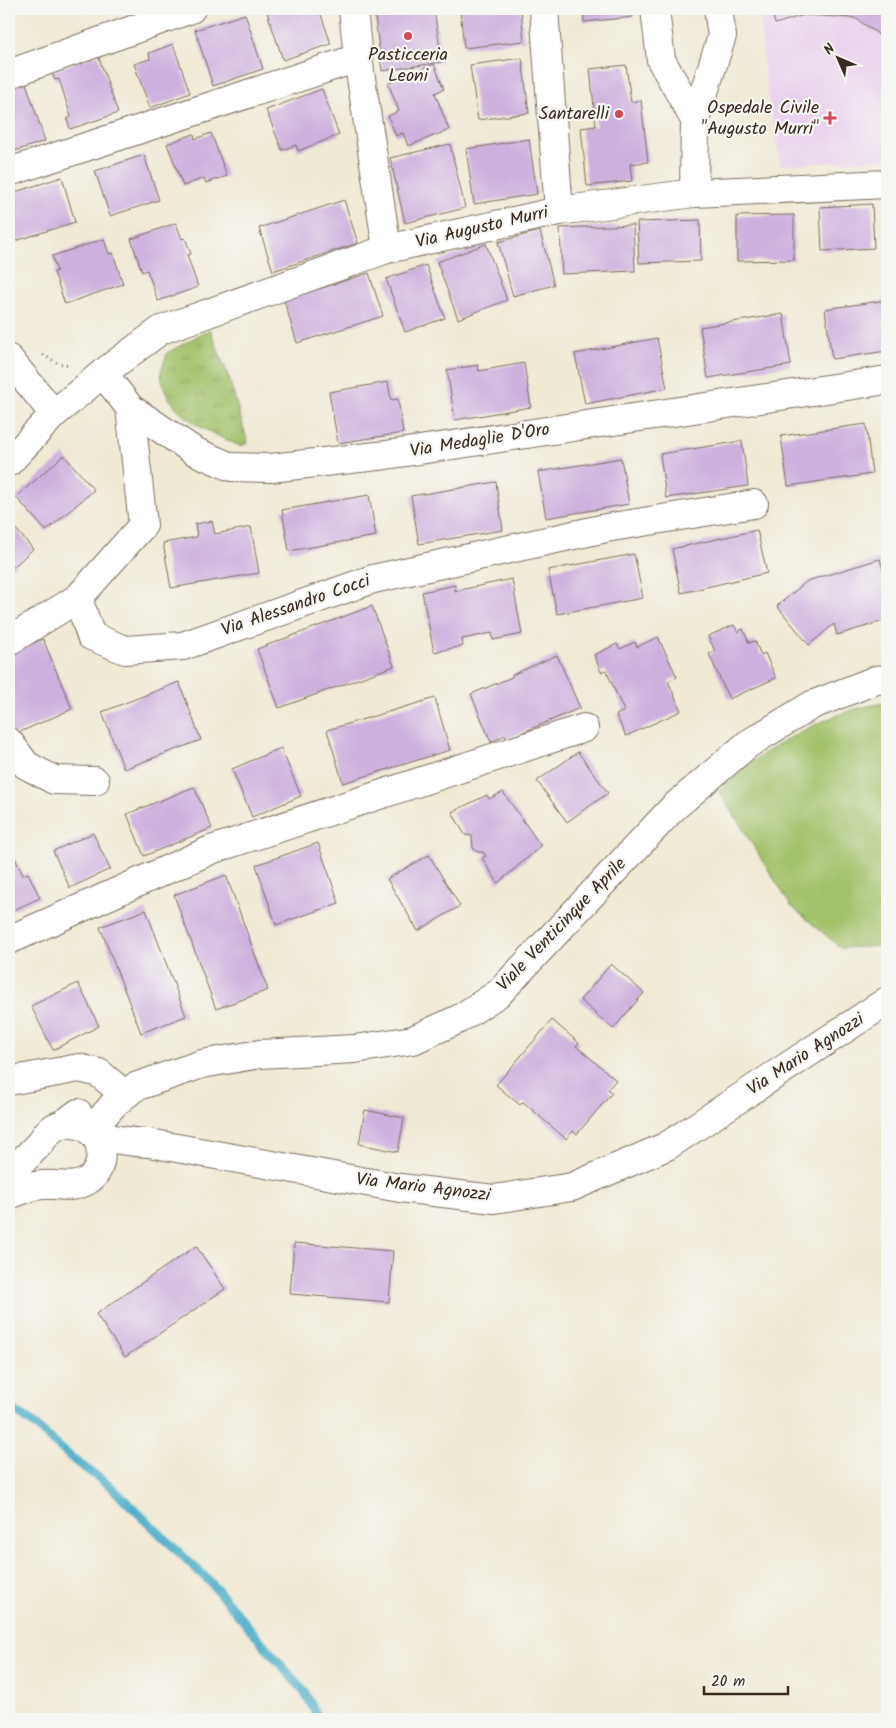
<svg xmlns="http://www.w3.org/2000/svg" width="896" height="1728" viewBox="0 0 896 1728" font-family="Kalam,sans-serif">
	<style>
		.built { fill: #e9d1ed }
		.green { fill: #a2c169; stroke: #6e7644 }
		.park { fill: url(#park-tufts); stroke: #6e7644 }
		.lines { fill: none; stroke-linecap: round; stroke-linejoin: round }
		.stream { stroke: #45aac5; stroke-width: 9 }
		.building { fill: #ceb0de }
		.minor-casing { stroke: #7a6d5e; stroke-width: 30 }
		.major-casing { stroke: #7a6d5e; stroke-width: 30 }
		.path { stroke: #7a6d5e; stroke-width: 3; stroke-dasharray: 1 4; stroke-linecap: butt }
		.minor { stroke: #fff; stroke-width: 28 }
		.major { stroke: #fff; stroke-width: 28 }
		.poi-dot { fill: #d1495b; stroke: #f6f6f2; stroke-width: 2 }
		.labels { text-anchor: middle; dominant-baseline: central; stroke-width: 4.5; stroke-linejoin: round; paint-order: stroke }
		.poi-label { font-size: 18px; fill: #3b2a1e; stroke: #f6f6f2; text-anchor: end }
		.street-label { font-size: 18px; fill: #3b2a1e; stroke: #f6f6f2 }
	</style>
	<defs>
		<pattern id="park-tufts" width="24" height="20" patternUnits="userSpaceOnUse" patternTransform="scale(1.25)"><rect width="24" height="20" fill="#a2c169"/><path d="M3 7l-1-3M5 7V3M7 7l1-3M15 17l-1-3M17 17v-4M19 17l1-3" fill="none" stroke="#859d56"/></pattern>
	</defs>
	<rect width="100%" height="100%" fill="#f6f6f2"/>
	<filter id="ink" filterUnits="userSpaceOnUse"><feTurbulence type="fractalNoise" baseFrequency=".02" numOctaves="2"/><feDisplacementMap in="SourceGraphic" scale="10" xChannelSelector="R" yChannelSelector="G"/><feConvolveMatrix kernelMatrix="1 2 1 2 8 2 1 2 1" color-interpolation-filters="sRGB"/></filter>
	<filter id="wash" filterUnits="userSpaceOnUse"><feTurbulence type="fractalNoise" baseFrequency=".0096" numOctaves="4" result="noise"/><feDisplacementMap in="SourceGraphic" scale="20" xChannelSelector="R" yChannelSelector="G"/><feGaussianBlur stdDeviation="1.12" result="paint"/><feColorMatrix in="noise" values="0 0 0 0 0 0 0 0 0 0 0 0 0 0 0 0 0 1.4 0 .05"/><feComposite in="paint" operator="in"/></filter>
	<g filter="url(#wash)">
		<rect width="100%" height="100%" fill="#f0e9d4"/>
		<polygon class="built" points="757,9 887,9 887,159 781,165 765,78 760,22"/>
		<path class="green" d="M887 703V946L841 948 791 906 719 791C735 777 751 761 770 750 802 729 849 706 887 703Z"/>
		<path class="park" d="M210 329 229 378 248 443 240 446C212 433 175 419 164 387 163 383 161 377 161 372 162 366 166 359 167 353Z"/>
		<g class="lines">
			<polyline class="stream" points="9,1407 30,1421 74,1460 110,1486 211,1583 305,1693 319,1719"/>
		</g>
		<g id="blocks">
			<g class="building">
				<polygon points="266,9 319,9 331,44 283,60"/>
				<polygon points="374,9 434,9 442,62 382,71"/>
				<polygon points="460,9 521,9 524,41 464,48"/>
				<polygon points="583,9 632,9 633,17 584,22"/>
				<polygon points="771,9 887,9 887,40 855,18 804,15 775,24"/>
				<polygon points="245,14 263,69 213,86 195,30"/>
				<polygon points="173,44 190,93 150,108 134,64 150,59 149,53"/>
				<polygon points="98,55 118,113 70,129 67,119 71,117 59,79 55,80 51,71"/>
				<polygon points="522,58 529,113 478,120 470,65"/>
				<polygon points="434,64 444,89 435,93 449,130 408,146 403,133 396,136 388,116 399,111 388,83"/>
				<polygon points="626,65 631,102 641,100 648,162 630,164 632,181 587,186 581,128 596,126 590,69"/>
				<polygon points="25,80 45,141 9,153 9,85"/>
				<polygon points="322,89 339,135 298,151 296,145 282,150 266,110"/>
				<polygon points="211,133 227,176 206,183 204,178 183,186 167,144 194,134 195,139"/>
				<polygon points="529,139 537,194 474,204 466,149"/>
				<polygon points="450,144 465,208 405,223 390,158"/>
				<polygon points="144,155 159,200 110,216 95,171"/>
				<polygon points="62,177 75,222 9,243 9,194"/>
				<polygon points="344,200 358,243 273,271 259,228"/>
				<polygon points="872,204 874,248 822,251 820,207"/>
				<polygon points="794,215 794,260 737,261 737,216"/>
				<polygon points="700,220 701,261 639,263 637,222"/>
				<polygon points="176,223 182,239 185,238 191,254 187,255 198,287 158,301 147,270 142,272 131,239"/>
				<polygon points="633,225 635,271 562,274 560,228"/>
				<polygon points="540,231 554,285 513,296 498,242"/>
				<polygon points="104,239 109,254 113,253 123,284 65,304 54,272 57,271 52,256"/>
				<polygon points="486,244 507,300 458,319 437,262"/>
				<polygon points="426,265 445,318 405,332 386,279"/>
				<polygon points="369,273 383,316 297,343 284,300"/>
				<polygon points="887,300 887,351 832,359 825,309"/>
				<polygon points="783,314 791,365 708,378 700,327"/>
				<polygon points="657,338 667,388 585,404 575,354"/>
				<polygon points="524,363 531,407 455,420 447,370 478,365 479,371"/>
				<polygon points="388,382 391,400 398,399 403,433 338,443 329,392"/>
				<polygon points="866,424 872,474 788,486 781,436"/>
				<polygon points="742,441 748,486 666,498 660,454"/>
				<polygon points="64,455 94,490 46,531 16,497"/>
				<polygon points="621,458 629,504 546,518 538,472"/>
				<polygon points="496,482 503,530 419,544 411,496"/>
				<polygon points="369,495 376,536 289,551 282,510"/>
				<polygon points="9,521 33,549 9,571"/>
				<polygon points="212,521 215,534 251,527 259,573 171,588 163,543 197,537 195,524"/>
				<polygon points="757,530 767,573 681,593 672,549"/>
				<polygon points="634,554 643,598 557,614 548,570"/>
				<polygon points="880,559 887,584 887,620 837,635 834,624 809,645 777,606 807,581"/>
				<polygon points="512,579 522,634 493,640 492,633 462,639 463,646 434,652 422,592 455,585 455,591"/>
				<polygon points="372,606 394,666 279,708 257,649"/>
				<polygon points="734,625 738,632 743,629 749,643 755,641 761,655 765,653 776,678 729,699 709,654 715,651 708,636"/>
				<polygon points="658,637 677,677 668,681 681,711 626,736 616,715 624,711 606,670 601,672 594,655 617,644 620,649 635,642 637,647"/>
				<polygon points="43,639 72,709 13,735 9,724 9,654"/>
				<polygon points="557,655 580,708 507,739 505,735 491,742 471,694 512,677 512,675"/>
				<polygon points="179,682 201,740 124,769 102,712"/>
				<polygon points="435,698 450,750 343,783 327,730"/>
				<polygon points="281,748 301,796 252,817 232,769"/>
				<polygon points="578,752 608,793 567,822 537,781"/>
				<polygon points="194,787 212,828 144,856 127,814"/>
				<polygon points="503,792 541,846 498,883 482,858 486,856 483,852 478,852 473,848 472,836 465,835 452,812 487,795 489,799"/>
				<polygon points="93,833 110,869 70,888 53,851"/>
				<polygon points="318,843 339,903 276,925 256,865"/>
				<polygon points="11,850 23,875 28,873 40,898 9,912 9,851"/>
				<polygon points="429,855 460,906 418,931 387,879"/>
				<polygon points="226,875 268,990 216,1009 174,895"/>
				<polygon points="146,910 186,1016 141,1033 100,927"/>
				<polygon points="611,964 644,993 613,1029 580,1000"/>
				<polygon points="78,983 99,1026 53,1050 31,1006"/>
				<polygon points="552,1020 579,1043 576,1046 616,1080 608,1089 612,1093 577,1134 573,1131 566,1139 523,1102 520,1105 496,1085"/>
				<polygon points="365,1110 404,1118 398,1152 359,1144"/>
				<polygon points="294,1243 393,1251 389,1302 290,1294"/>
				<polygon points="196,1246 225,1289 125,1357 96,1314"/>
			</g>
		</g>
	</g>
	<g filter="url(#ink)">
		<use href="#blocks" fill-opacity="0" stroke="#7a6d5e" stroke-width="1"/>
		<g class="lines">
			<defs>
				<g id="minor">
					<polyline points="353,9 358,58 387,249"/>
					<polyline points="544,9 559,211"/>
					<polyline points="655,9 661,60 695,120"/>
					<polyline points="9,74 191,9"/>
					<polyline points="9,172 358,58"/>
					<polyline points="694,193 695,120 722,36 718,9"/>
					<polyline points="9,359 54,414"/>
					<polyline points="103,373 130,408 194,451 231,467 271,468 386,455 887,380"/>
					<polyline points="130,408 143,525 78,598 91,636 125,650 183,646 373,579 606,528 754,504"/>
					<polyline points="9,462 54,414 103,373 161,330 387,249 559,211 694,193 887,184"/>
					<polyline points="9,641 78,598"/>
					<polyline points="9,742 26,765 54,780 95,781"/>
					<polyline points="9,940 211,850 584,728"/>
					<polyline points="9,1081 79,1068 99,1073 118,1089"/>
					<path d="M93 1133C111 1140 129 1142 149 1143L400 1188 494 1199 572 1187 667 1146 887 1001"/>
				</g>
				<g id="major">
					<polyline points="93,1133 101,1119 113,1105 135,1087 202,1064 260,1054 355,1049 413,1040 459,1019 499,993 673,808 748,744 812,705 876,680 887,679"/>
					<polyline points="9,1175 41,1142 47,1133 55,1127 65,1123 78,1113"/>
					<path d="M9 1195C20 1191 30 1186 42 1185 58 1183 72 1190 87 1181 103 1171 105 1147 93 1133 85 1125 75 1124 65 1123"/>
				</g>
			</defs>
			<use href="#minor" class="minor-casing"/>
			<use href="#major" class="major-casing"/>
			<polyline class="path" points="43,355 58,363 70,365"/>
			<use href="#minor" class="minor"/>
			<use href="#major" class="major"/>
		</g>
	</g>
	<g class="poi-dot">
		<circle cx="408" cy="36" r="5"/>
		<circle cx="619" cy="114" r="5"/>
		<path d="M827.5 110.5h5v5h5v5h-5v5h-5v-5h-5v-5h5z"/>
	</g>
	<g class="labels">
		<g class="poi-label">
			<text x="408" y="55" text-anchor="middle">Pasticceria<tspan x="408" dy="21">Leoni</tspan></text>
			<text x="819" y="108">Ospedale Civile<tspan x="819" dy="21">"Augusto Murri"</tspan></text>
			<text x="609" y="114">Santarelli</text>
		</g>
		<g class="street-label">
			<text transform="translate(482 228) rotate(-13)">Via Augusto Murri</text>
			<text transform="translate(480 441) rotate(-9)">Via Medaglie D'Oro</text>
			<text transform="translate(296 606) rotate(-19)">Via Alessandro Cocci</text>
			<text transform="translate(562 925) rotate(-46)">Viale Venticinque Aprile</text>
			<text transform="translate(806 1055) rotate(-33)">Via Mario Agnozzi</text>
			<text transform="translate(423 1188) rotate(7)">Via Mario Agnozzi</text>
		</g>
	</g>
	<rect width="896" height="1728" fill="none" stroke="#f6f6f2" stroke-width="30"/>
	<g transform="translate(838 58) rotate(315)" stroke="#f6f6f2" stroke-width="4" paint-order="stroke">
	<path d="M0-4L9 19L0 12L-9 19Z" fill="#3b2a1e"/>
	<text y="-8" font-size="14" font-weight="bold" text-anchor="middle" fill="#3b2a1e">N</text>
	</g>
	<path d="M704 1686v8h84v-8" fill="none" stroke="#3b2a1e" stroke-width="2.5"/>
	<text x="711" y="1686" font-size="15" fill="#3b2a1e" stroke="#f6f6f2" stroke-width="4" paint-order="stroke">20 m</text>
</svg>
